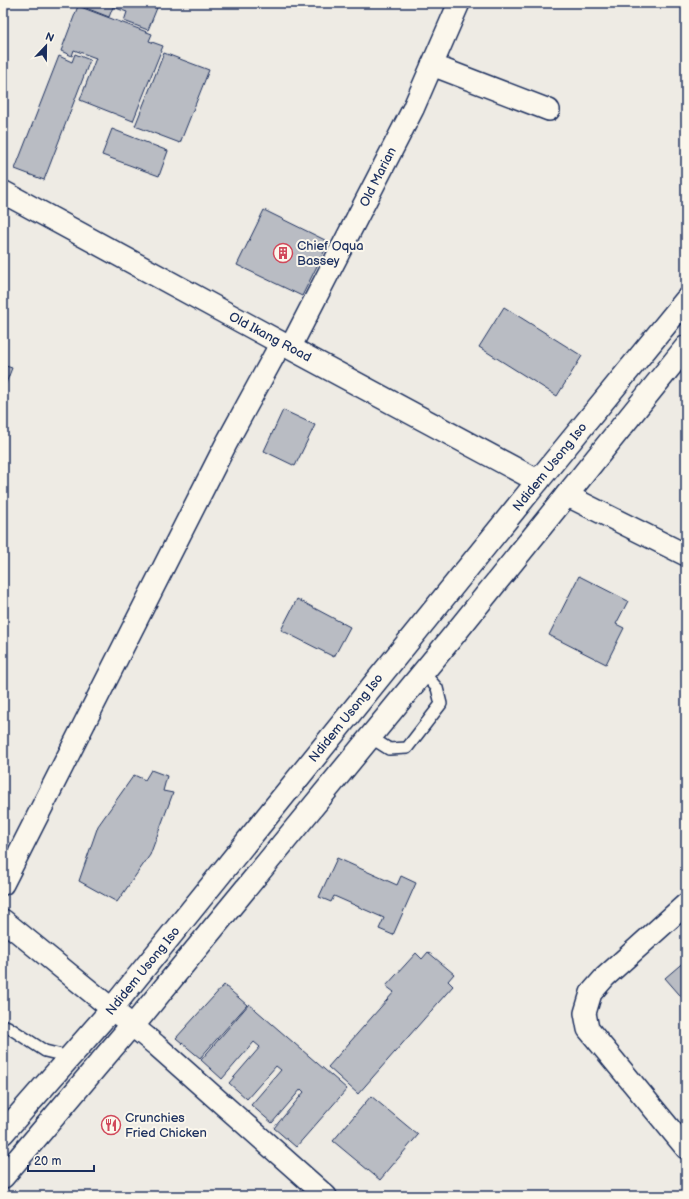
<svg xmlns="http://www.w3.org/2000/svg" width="689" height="1199" viewBox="0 0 689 1199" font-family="'Balsamiq Sans',sans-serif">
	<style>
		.building { fill: #b9bcc3; stroke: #1b2f5e }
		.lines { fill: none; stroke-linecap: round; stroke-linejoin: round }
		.service-casing { stroke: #1b2f5e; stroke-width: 14 }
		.minor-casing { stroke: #1b2f5e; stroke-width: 24 }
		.tertiary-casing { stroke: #1b2f5e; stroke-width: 25 }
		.trunk-casing { stroke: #1b2f5e; stroke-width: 25 }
		.service { stroke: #fbf7ec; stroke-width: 11 }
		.minor { stroke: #fbf7ec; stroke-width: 21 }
		.tertiary { stroke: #fbf7ec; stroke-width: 22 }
		.trunk { stroke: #fbf7ec; stroke-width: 22 }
		.labels { text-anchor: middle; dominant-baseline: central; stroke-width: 4; stroke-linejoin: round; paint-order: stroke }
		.street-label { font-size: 13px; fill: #1b2f5e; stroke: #fbf7ec }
		.poi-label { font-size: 13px; fill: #1b2f5e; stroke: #fbf7ec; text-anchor: start }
	</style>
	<rect width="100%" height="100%" fill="#eeebe4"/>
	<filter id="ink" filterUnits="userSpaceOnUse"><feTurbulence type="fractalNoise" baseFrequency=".025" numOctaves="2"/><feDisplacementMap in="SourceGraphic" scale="8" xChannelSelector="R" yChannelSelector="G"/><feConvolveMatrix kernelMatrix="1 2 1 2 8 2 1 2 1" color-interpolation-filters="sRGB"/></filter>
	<g filter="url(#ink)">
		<g class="building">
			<polygon points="76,3 159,3 148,30 124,21 127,12 113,7 109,17 76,4"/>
			<polygon points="78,6 152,34 149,41 163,46 133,121 80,100 96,58 74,50 72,56 61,51"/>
			<polygon points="164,53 209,70 180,143 135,126"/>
			<polygon points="75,54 90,60 44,180 15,169 59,56 72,62"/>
			<polygon points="112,129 168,151 159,176 102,155"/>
			<polygon points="264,210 329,242 302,296 237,265"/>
			<polygon points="504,307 582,356 557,396 479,347"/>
			<polygon points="3,365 12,368 3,391"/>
			<polygon points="283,410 315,425 295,466 264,451"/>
			<polygon points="579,576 628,601 616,624 624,628 606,664 549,635"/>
			<polygon points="297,599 350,627 334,657 281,630"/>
			<polygon points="151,770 167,776 163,791 173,793 150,855 117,902 79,881 98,826 134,775 145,780"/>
			<polygon points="337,858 397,885 401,876 416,883 393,935 379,929 384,918 334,896 331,902 319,897"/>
			<polygon points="428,952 454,974 448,981 453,986 358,1094 328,1067 394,992 386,986 416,953 422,959"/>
			<polygon points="686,960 686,1002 665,978"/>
			<polygon points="224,985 247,1005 200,1058 176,1038"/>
			<polygon points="249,1004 347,1089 296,1147 274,1128 304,1092 301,1089 272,1123 251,1105 281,1070 276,1066 247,1099 229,1083 260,1047 254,1042 222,1079 201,1060"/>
			<polygon points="371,1096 418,1135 380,1180 333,1141"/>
		</g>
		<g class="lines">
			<defs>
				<g id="service">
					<polyline points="370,737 389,749 407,748 441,704 437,688 423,672"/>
					<polyline points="3,1025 8,1027 45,1051 70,1057"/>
				</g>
				<g id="minor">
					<polyline points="432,65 549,110"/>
					<polyline points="290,348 413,109 459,3"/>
					<polyline points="566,495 686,555"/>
					<polyline points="3,884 226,444 281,343"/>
					<polyline points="686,904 605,977 591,993 585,1013 588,1029 686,1148"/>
					<polyline points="3,920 156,1045 326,1196"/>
				</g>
				<polyline id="tertiary" points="3,192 281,343 538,481"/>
				<g id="trunk">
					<polyline points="3,1133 105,1017 538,481 686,300"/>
					<polyline points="3,1177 125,1033 133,1026 453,636 686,347"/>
				</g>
			</defs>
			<use href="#service" class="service-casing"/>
			<use href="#minor" class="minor-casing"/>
			<use href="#tertiary" class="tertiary-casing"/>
			<use href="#trunk" class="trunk-casing"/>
			<use href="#service" class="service"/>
			<use href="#minor" class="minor"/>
			<use href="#tertiary" class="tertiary"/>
			<use href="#trunk" class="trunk"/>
		</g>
	</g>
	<defs>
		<symbol id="building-ring" viewBox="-11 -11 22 22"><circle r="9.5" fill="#fbf7ec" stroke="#d1495b" stroke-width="1.5"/><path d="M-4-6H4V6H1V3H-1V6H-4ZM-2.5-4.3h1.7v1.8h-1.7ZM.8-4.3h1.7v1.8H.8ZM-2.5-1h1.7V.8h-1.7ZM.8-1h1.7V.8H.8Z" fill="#d1495b"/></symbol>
		<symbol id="restaurant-ring" viewBox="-11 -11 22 22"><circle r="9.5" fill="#fbf7ec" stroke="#d1495b" stroke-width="1.5"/><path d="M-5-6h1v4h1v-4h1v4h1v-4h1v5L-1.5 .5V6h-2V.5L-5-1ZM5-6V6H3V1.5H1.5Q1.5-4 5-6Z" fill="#d1495b"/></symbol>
	</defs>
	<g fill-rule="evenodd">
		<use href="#building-ring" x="272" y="242" width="22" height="22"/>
		<use href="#restaurant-ring" x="100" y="1114" width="22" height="22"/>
	</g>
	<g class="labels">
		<g class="street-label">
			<text transform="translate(378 177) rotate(-63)">Old Marian</text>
			<text transform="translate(270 337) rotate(28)">Old Ikang Road</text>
			<text transform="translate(550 467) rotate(-51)">Ndidem Usong Iso</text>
			<text transform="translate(346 718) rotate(-51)">Ndidem Usong Iso</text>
			<text transform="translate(143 971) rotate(-51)">Ndidem Usong Iso</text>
		</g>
		<g class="poi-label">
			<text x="297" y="246">Chief Oqua<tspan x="297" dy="15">Bassey</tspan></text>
			<text x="125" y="1118">Crunchies<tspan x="125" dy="15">Fried Chicken</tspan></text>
		</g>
	</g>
	<rect width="689" height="1199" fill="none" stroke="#fbf7ec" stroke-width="16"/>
	<rect x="8" y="8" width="673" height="1183" fill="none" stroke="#1b2f5e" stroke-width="1.5" filter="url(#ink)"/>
	<g transform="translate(46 46) rotate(22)" stroke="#fbf7ec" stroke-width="3" paint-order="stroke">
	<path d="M0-3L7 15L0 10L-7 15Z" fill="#1b2f5e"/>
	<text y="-6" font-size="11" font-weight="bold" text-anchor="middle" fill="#1b2f5e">N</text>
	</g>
	<path d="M28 1165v6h66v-6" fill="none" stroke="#1b2f5e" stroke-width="2"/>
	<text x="34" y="1165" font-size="12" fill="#1b2f5e" stroke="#fbf7ec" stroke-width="3" paint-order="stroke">20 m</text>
</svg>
